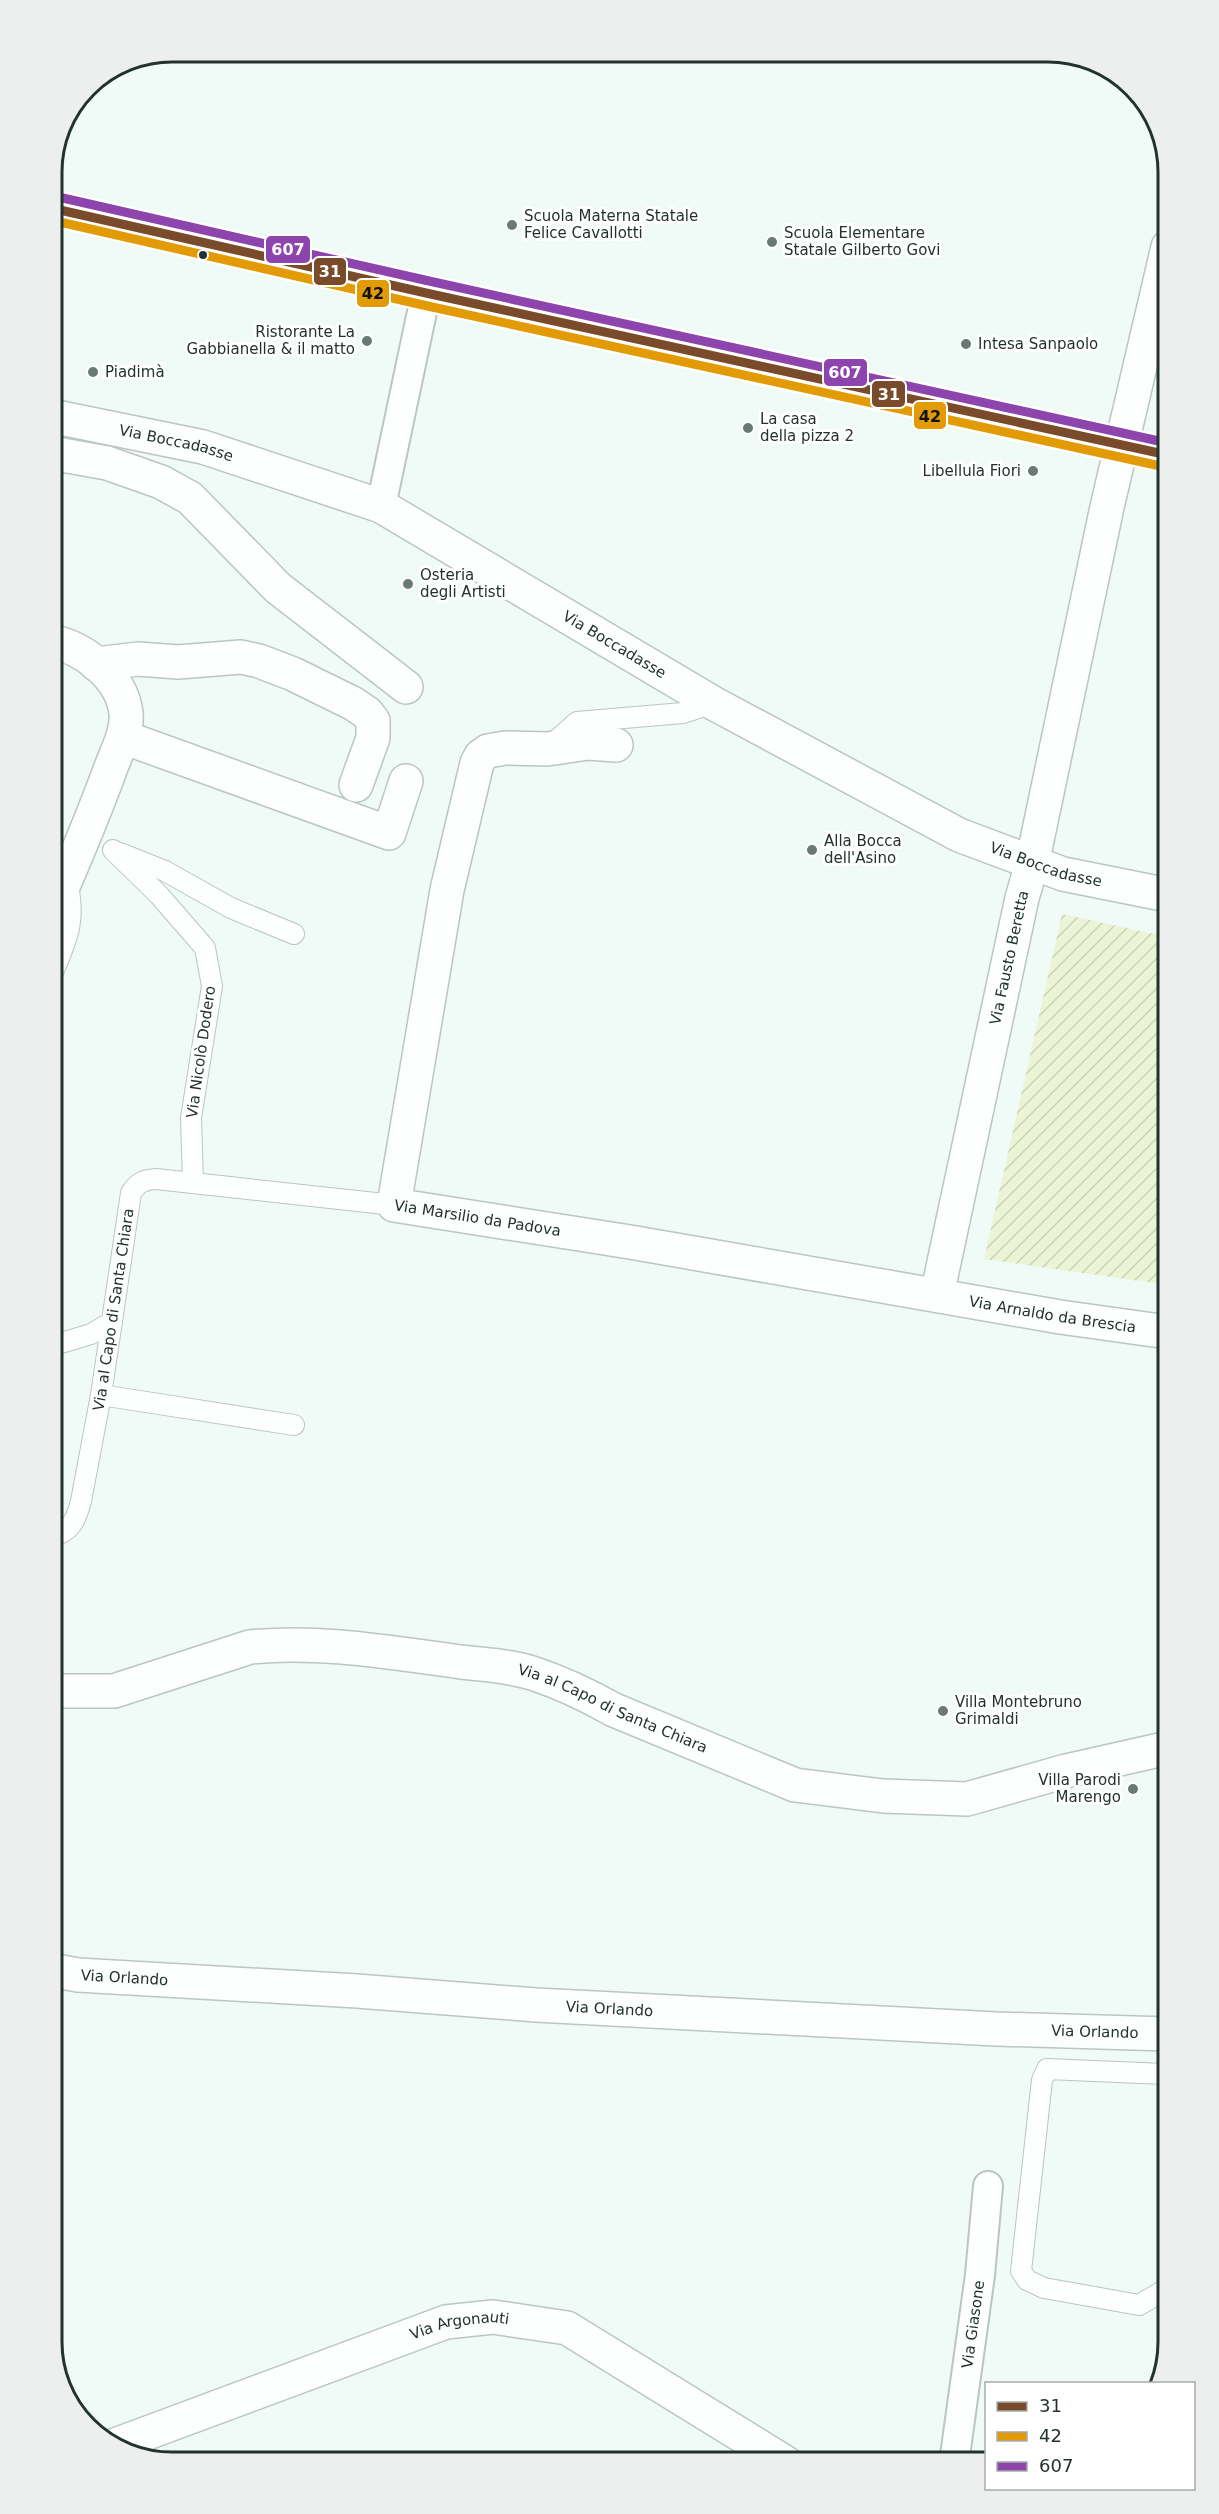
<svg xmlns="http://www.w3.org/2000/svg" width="1219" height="2514" viewBox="0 0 1219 2514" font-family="'DejaVu Sans',sans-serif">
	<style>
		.garden { fill: url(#garden-furrows) }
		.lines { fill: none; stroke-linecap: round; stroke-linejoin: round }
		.service-casing { stroke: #bac6c3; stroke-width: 22 }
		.pedestrian-casing { stroke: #bac6c3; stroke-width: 32 }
		.minor-casing { stroke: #bac6c3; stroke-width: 36 }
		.primary-casing { stroke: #bac6c3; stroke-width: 36 }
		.service { stroke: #fdfefe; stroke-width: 20 }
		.pedestrian { stroke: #fdfefe; stroke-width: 28 }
		.minor { stroke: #fdfefe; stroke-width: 33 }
		.primary { stroke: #fdfefe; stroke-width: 33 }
		.bus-1-casing { stroke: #fff; stroke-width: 14 }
		.bus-2-casing { stroke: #fff; stroke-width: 14 }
		.bus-3-casing { stroke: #fff; stroke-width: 14 }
		.bus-1 { stroke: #7a4b2a; stroke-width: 9 }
		.bus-2 { stroke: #e29a05; stroke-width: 9 }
		.bus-3 { stroke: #8e44ad; stroke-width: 9 }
		.poi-dot { fill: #6a7975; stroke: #fff; stroke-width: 2 }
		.bus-dot { fill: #22332f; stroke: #fff; stroke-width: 2 }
		.labels { text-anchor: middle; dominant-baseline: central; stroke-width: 6; stroke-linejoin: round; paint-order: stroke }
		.poi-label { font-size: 15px; fill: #22332f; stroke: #fff; text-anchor: start }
		.street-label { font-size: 15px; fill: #22332f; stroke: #fff }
		.rim { fill: none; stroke: #22332f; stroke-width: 3 }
		.line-badge { stroke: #fff; stroke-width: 2 }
		.badge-label { font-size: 16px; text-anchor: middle; font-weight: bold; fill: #fff }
		.pale-badge-label { font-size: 16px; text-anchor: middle; font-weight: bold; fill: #111 }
	</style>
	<defs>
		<pattern id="garden-furrows" width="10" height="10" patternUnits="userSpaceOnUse" patternTransform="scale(1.5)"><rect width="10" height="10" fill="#ebf4d5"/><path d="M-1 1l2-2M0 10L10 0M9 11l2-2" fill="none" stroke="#c9d2b7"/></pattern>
	</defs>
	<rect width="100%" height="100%" fill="#f0faf7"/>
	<polygon class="garden" points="1062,914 1168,937 1168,1285 984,1259"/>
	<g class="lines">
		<defs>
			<g id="service">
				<polyline points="549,747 577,722 683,713 713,703"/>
				<polyline points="113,850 159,895 205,948 212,986 191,1118 193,1183"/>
				<polyline points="120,853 165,871 231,908 294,934"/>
				<path d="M51 977C66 941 77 922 67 882"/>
				<polyline points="51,1346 91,1334 112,1322"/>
				<polyline points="101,1395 294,1425"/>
				<path id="s1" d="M51 1537C71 1532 76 1520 81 1501L101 1395 131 1193C138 1182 144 1180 156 1179L394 1205"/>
				<polyline points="1168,2288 1139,2305 1044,2288 1027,2280 1021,2271 1042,2080 1047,2069 1165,2074 1168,2070"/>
			</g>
			<g id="pedestrian">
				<polyline points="381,506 426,293"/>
				<path id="s2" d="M954 2463 980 2275 988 2186"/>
			</g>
			<g id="minor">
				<path id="s3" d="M51 416 203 447 381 506 713 703 959 835 1063 874 1168 895"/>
				<polyline points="51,453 107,463 161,482 190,498 278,588 406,687"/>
				<polyline points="96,664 138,659 178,662 241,657 259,661 293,674 354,704 367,713 373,721 373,738 356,785"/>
				<polyline points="123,737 389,833 406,781"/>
				<path id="s4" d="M616 745 588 743 547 749 505 748 488 751 481 756 477 763 447 890 394 1205 630 1242 1060 1317 1168 1332"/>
				<path d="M51 914C72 866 92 819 110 770 116 753 128 732 126 713 122 677 84 648 51 641"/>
				<path id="s5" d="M937 1295 1022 898 1032 864 1107 507 1168 247"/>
				<path id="s6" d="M51 1691H114L250 1647C318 1640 387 1652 454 1661 481 1665 509 1665 535 1674 562 1683 589 1696 614 1710L795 1785 883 1796 967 1799 1066 1771 1168 1748"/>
				<path id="s7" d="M51 1970 78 1975 357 1991 536 2005 996 2029 1168 2034"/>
				<path id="s8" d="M115 2445 446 2322 493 2317 567 2328 786 2463"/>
			</g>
			<polyline id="primary" points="51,208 426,293 1168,455"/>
		</defs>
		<use href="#service" class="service-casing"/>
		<use href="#pedestrian" class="pedestrian-casing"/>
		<use href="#minor" class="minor-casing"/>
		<use href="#primary" class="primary-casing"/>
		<use href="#service" class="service"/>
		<use href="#pedestrian" class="pedestrian"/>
		<use href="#minor" class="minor"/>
		<use href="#primary" class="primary"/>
		<defs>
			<polyline id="bus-1" points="51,208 426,293 1168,455"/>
			<polyline id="bus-2" points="51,220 423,305 1165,467"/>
			<polyline id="bus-3" points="54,196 429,281 1168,443"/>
		</defs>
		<use href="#bus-1" class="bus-1-casing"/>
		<use href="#bus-2" class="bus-2-casing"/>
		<use href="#bus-3" class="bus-3-casing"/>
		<use href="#bus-1" class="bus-1"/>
		<use href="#bus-2" class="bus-2"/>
		<use href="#bus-3" class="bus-3"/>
	</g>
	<g class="poi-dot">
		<circle cx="512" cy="225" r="6"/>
		<circle cx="772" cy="242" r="6"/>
		<circle cx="367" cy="341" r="6"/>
		<circle cx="966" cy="344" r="6"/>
		<circle cx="93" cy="372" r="6"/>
		<circle cx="748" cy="428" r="6"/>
		<circle cx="1033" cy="471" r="6"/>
		<circle cx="408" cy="584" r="6"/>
		<circle cx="812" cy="850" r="6"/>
		<circle cx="943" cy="1711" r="6"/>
		<circle cx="1133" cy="1789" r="6"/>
	</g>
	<circle class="bus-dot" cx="203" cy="255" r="5"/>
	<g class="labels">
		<g class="poi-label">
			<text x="524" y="216">Scuola Materna Statale<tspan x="524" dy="17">Felice Cavallotti</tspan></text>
			<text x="784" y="233">Scuola Elementare<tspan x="784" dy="17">Statale Gilberto Govi</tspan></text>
			<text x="355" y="332" text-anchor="end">Ristorante La<tspan x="355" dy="17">Gabbianella &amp; il matto</tspan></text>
			<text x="978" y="344">Intesa Sanpaolo</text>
			<text x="105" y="372">Piadimà</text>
			<text x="760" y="419">La casa<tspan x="760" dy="17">della pizza 2</tspan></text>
			<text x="1021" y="471" text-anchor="end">Libellula Fiori</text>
			<text x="420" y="575">Osteria<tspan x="420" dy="17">degli Artisti</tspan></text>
			<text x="824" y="841">Alla Bocca<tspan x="824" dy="17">dell'Asino</tspan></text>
			<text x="955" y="1702">Villa Montebruno<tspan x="955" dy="17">Grimaldi</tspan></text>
			<text x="1121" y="1780" text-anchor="end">Villa Parodi<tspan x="1121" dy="17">Marengo</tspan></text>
		</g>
		<g class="street-label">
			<text stroke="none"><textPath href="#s3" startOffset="128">Via Boccadasse</textPath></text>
			<text stroke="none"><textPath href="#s3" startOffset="614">Via Boccadasse</textPath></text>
			<text stroke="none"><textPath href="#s3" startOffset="1100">Via Boccadasse</textPath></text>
			<text stroke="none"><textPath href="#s5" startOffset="345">Via Fausto Beretta</textPath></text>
			<text transform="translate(201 1052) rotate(-82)">Via Nicolò Dodero</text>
			<text stroke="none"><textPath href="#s4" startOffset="680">Via Marsilio da Padova</textPath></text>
			<text stroke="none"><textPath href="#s1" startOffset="244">Via al Capo di Santa Chiara</textPath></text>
			<text stroke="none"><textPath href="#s4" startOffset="1263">Via Arnaldo da Brescia</textPath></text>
			<text stroke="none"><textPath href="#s6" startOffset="578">Via al Capo di Santa Chiara</textPath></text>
			<text stroke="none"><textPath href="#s7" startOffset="74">Via Orlando</textPath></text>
			<text stroke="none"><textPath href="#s7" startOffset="560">Via Orlando</textPath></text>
			<text stroke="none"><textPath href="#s7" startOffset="1046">Via Orlando</textPath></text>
			<text stroke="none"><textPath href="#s2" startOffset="140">Via Giasone</textPath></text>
			<text stroke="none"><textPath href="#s8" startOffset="366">Via Argonauti</textPath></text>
		</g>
	</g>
	<path d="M0 0H1219V2514H0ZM172 62H1048A110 110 0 0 1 1158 172V2342A110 110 0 0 1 1048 2452H172A110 110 0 0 1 62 2342V172A110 110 0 0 1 172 62Z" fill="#edefee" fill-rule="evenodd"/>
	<path class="rim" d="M172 62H1048A110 110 0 0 1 1158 172V2342A110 110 0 0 1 1048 2452H172A110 110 0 0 1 62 2342V172A110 110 0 0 1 172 62Z"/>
	<g class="line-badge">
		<rect x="265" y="235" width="46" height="29" rx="6" fill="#8e44ad"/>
		<rect x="313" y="257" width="34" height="29" rx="6" fill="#7a4b2a"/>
		<rect x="356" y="279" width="34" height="29" rx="6" fill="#e29a05"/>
		<rect x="823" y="358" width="45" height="29" rx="6" fill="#8e44ad"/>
		<rect x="871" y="380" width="35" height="28" rx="6" fill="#7a4b2a"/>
		<rect x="913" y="401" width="34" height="29" rx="6" fill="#e29a05"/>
	</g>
	<g class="badge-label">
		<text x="288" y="255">607</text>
		<text x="330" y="277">31</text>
		<text x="845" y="378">607</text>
		<text x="889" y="400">31</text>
	</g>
	<g class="pale-badge-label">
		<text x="373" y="299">42</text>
		<text x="930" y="422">42</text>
	</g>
	<rect x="985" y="2382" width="210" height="108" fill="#ffffff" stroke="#a7adac" stroke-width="1.5"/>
	<rect x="997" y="2402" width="30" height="9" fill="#7a4b2a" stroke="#a7adac" stroke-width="1.5"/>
	<text x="1039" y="2412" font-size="18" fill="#22332f">31</text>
	<rect x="997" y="2432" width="30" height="9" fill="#e29a05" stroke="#a7adac" stroke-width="1.5"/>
	<text x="1039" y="2442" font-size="18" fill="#22332f">42</text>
	<rect x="997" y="2462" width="30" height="9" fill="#8e44ad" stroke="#a7adac" stroke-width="1.5"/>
	<text x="1039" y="2472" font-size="18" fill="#22332f">607</text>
</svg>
